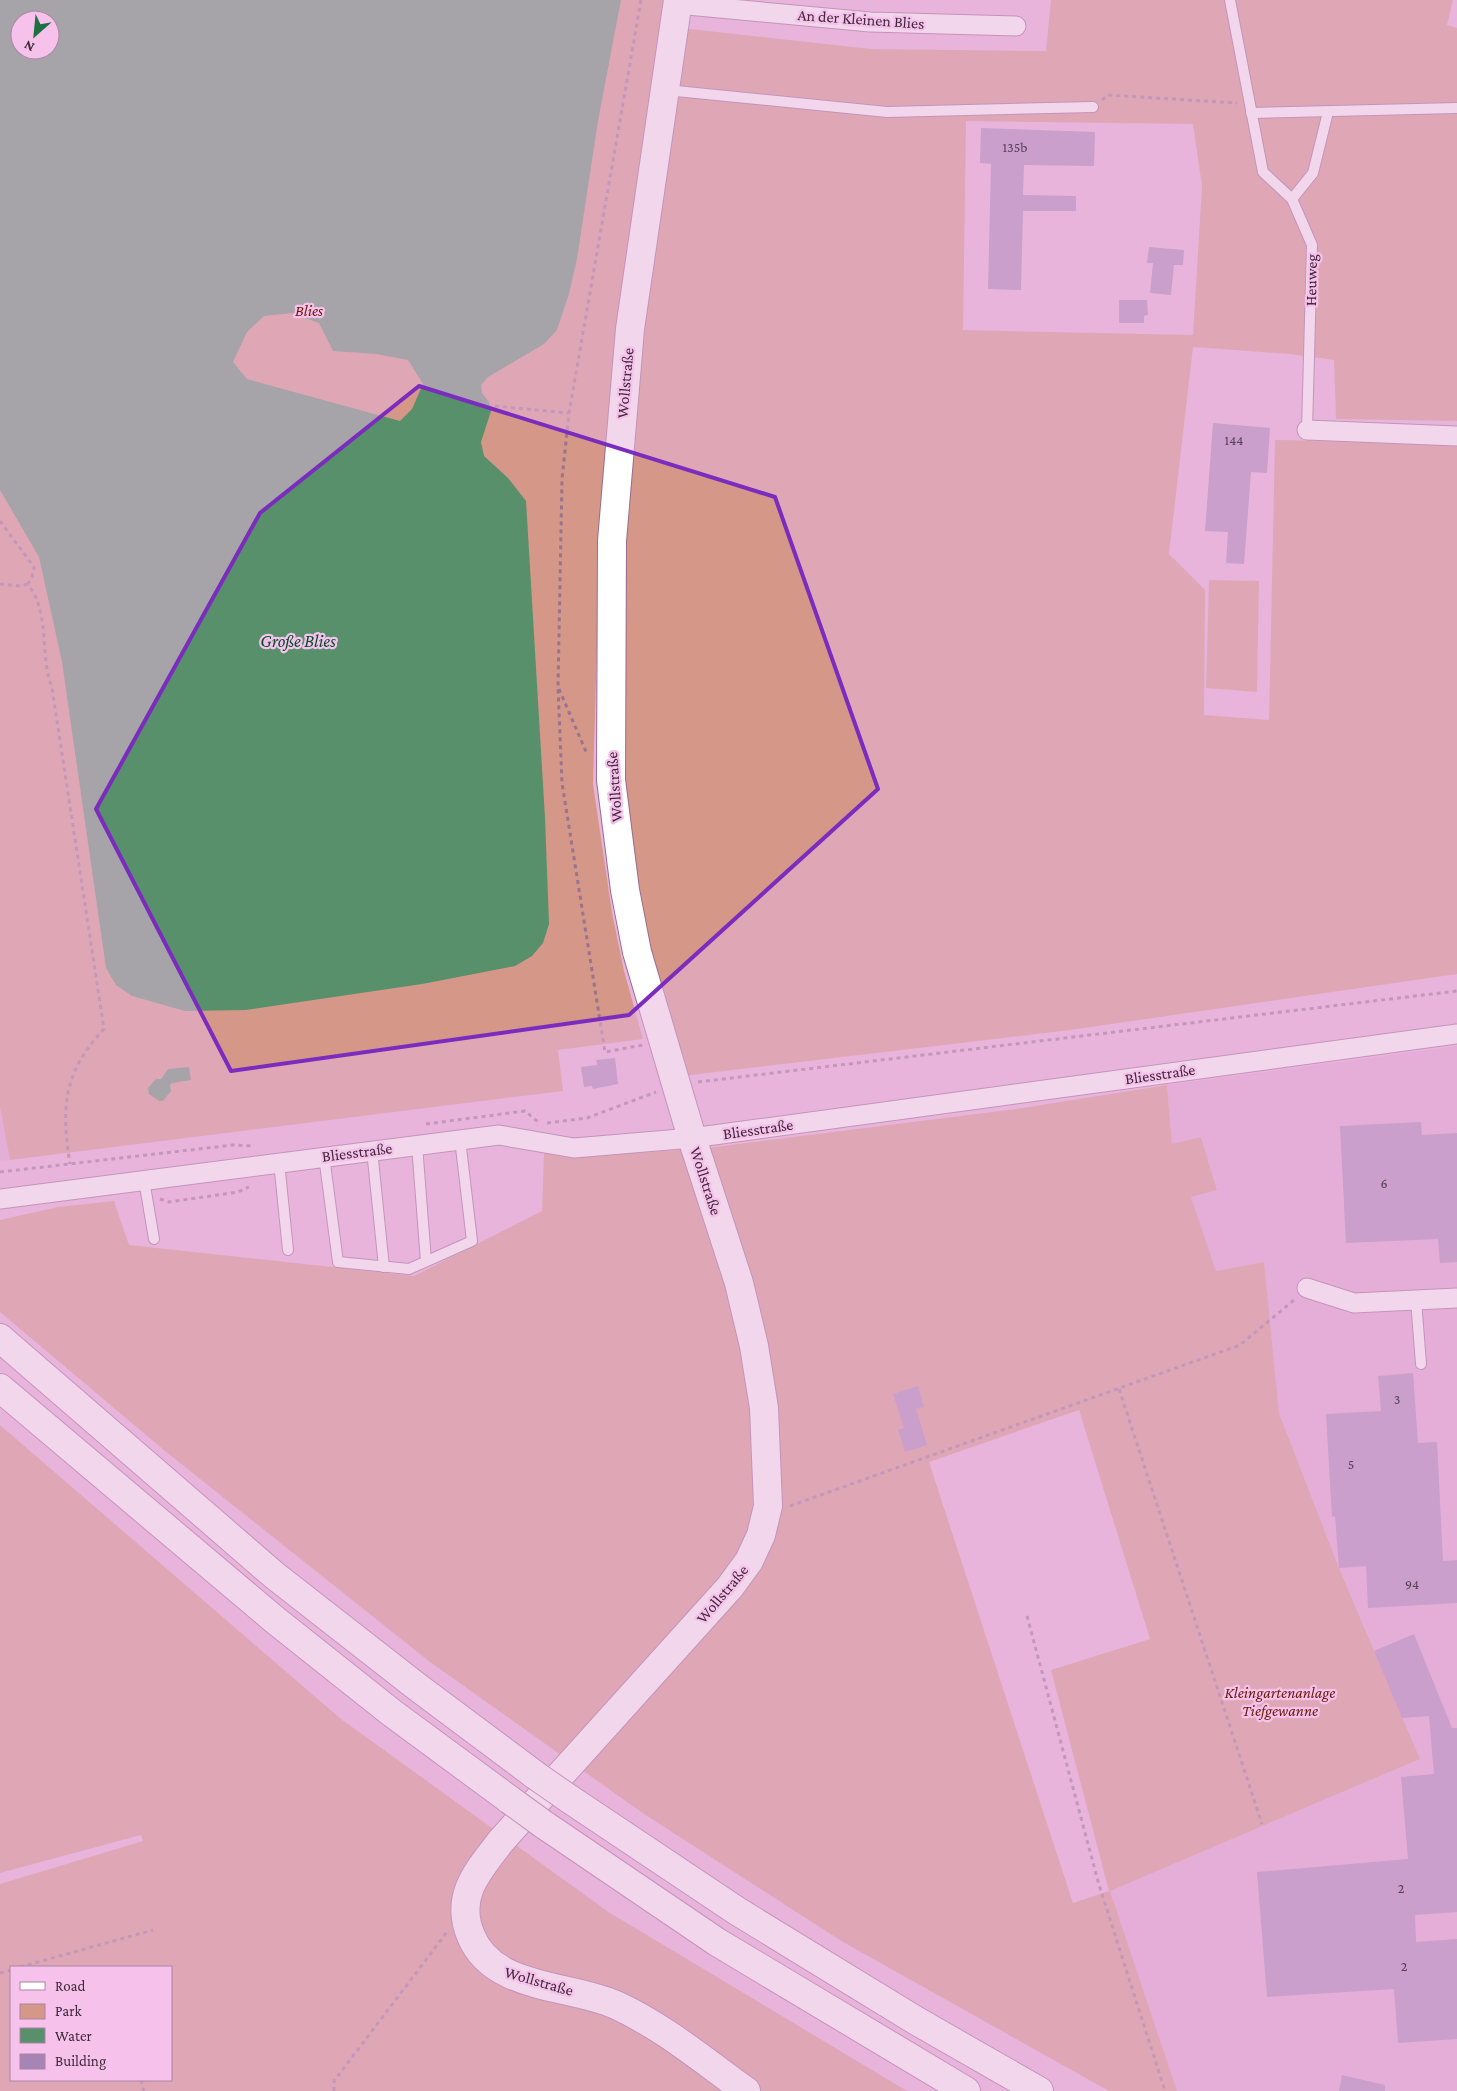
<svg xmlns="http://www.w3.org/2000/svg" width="1457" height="2091" viewBox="0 0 1457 2091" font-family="'Crimson Pro',serif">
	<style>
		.built { fill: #e1a7d4 }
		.green { fill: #d49788; fill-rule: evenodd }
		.water { fill: #57906b; fill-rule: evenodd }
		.building { fill: #a685b6 }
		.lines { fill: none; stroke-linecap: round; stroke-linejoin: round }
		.lane-casing { stroke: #9b6b91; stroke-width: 12 }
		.street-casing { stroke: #9b6b91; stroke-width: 21 }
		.secondary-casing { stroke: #9b6b91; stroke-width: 30 }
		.highway-casing { stroke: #9b6b91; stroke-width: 30 }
		.path { stroke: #997491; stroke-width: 3; stroke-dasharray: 4 4; stroke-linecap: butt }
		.lane { stroke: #fff; stroke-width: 10 }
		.street { stroke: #fff; stroke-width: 19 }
		.secondary { stroke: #fff; stroke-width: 28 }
		.highway { stroke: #fff; stroke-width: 28 }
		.highway-bridge-casing { stroke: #9b6b91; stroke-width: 30; stroke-linecap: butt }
		.highway-bridge { stroke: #fff; stroke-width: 28 }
		.marked { fill: none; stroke: #7b2cbf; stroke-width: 4; stroke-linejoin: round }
		.labels { text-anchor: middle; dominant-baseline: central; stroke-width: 4.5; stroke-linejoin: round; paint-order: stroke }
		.number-label { font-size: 14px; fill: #574058 }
		.street-label { font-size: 16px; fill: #3d2939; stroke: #f6c1ea }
		.park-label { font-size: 16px; font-style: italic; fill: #691b08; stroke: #f6c1ea }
		.water-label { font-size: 18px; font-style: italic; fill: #044e2a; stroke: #f6c1ea }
	</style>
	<rect width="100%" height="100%" fill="#e8b4dc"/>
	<g class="built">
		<polygon points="1457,1046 1457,2091 1177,2091 1109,1891 1420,1759 1339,1568 1279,1413 1264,1263 1216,1271 1190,1197 1217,1189 1201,1137 1172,1144 1167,1085"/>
		<polygon points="0,1098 10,1160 0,1161"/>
	</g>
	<g class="green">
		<path d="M0 0H668L600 539 593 784 612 913 624 971 643 1039 558 1050 563 1091 10 1160 0 1107ZM20 20H50V50H20Z"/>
		<path d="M1051 0H1453L1447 25 1457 28V421L1336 419 1334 360 1290 354 1193 347 1169 554 1205 590 1204 715 1269 720 1275 440 1457 443V974L1070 1030 683 1076 648 955 618 782 620 537 638 329 681 28 871 49 1046 51ZM966 121 1193 124 1202 186 1193 335 963 330Z"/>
		<polygon points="1209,580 1259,581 1257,692 1206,688"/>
		<path d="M1167 1085 1172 1144 1201 1137 1217 1190 1191 1197 1216 1271 1264 1262 1279 1413 1339 1568 1420 1759 1110 1891 1177 2091H1109L843 1942 644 1814 430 1662 165 1451 0 1312V1220L58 1207 114 1201 129 1245 414 1276 542 1211 544 1153 576 1157 707 1148 1016 1109ZM1079 1410 1150 1639 1051 1670 1109 1891 1073 1903 929 1462Z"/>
		<path d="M0 1425 341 1719 610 1913 907 2091H0V1884L143 1841 141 1835 0 1873ZM11 1967H171V2080H11Z"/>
	</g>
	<g class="water">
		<path d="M0 0H621L598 121 577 259 569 294 557 330 544 344 488 377 481 385 482 393 489 402 491 411 481 442 484 456 508 478 526 501 545 818 549 924 543 943 532 956 515 966 422 984 246 1010 185 1011 132 996 116 985 106 968 62 662 39 557 0 490ZM20 20H50V50H20ZM292 313 319 323 333 351 376 354 408 360 423 384 412 409 400 421 247 379 233 362 247 332 264 316Z"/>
		<polygon points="189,1067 191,1080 172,1083 170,1085 171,1091 163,1101 159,1101 149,1094 148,1088 156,1079 161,1079 168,1069"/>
	</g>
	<g class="building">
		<polygon points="981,128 1095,132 1094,166 1024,165 1023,195 1076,196 1076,211 1023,211 1021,290 988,289 991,164 980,163"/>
		<polygon points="1149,247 1184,250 1183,265 1174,265 1171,295 1150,293 1153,263 1147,263"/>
		<polygon points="1119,300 1147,300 1148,315 1144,316 1144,323 1119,323"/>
		<polygon points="1213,423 1270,428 1267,473 1251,472 1244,564 1226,563 1228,532 1205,531"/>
		<polygon points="615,1058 618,1084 593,1089 592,1086 584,1087 581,1067 597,1065 596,1060"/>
		<polygon points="1421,1122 1422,1135 1457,1133 1457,1262 1440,1263 1438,1239 1346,1243 1340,1126"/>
		<polygon points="1413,1373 1418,1443 1437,1442 1443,1561 1457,1560 1457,1603 1368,1608 1366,1566 1339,1568 1335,1516 1332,1517 1326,1414 1381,1411 1378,1376"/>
		<polygon points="918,1386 924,1407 916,1409 927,1445 905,1452 898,1430 904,1428 893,1394"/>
		<polygon points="1414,1634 1452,1728 1457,1728 1457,1912 1415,1915 1416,1942 1457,1939 1457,2039 1398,2043 1394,1989 1267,1997 1257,1872 1408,1859 1401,1777 1434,1774 1429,1716 1402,1718 1374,1651"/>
		<polygon points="1342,2075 1385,2085 1385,2091 1339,2091"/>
	</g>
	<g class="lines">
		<defs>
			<g id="lane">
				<polyline points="1230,0 1263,172 1292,199 1312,245 1307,430"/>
				<polyline points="666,90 887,112 1093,107"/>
				<polyline points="1251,113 1457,108"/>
				<polyline points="1292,199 1313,173 1328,112"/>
				<polyline points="417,1145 426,1261"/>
				<polyline points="372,1150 384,1267"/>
				<polyline points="324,1156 338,1262 409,1269 472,1241 460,1139"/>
				<polyline points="279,1162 288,1250"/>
				<polyline points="144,1180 154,1239"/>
				<polyline points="1416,1300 1421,1364"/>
			</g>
			<g id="street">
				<polyline points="677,4 870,22 1016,26"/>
				<polyline points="1307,430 1457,436"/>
				<polyline points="0,1199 499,1135 574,1148 692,1138 1457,1034"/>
				<polyline points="1307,1288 1354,1303 1457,1298"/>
			</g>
			<path id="secondary" d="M678 0 630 329 612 541 611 780 625 890 637 952 692 1138 739 1283 754 1346 764 1408 768 1506 761 1535 749 1561 730 1587 501 1841C478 1871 454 1896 471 1936 493 1990 569 1984 616 2005 664 2027 704 2061 746 2091"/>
			<g id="highway">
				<polyline points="0,1338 274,1575 416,1686 535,1775"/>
				<polyline points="0,1388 275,1620 392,1713 510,1800"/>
				<polyline points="568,1798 737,1911 915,2020 1039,2091"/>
				<polyline points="543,1824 717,1942 966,2091"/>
			</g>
		</defs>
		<use href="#lane" class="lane-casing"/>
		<use href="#street" class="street-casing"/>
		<use href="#secondary" class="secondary-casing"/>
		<use href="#highway" class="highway-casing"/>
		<g class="path">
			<polyline points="641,0 569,413 562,479 558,687 562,783 605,1052 643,1045"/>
			<polyline points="1102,100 1108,95 1237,103"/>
			<polyline points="495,406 569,413"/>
			<path d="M0 521 34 567 32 577 28 584C51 615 39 654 52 688L104 1029C63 1073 61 1107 70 1164"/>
			<polyline points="0,584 20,586 28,584"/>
			<polyline points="559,689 587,754"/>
			<polyline points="698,1082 1457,991"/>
			<polyline points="547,1123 587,1118 656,1092"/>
			<polyline points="426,1124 525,1111 538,1122"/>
			<polyline points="0,1172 233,1145 254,1146"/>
			<polyline points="160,1199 169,1202 238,1192 249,1187"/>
			<polyline points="1119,1389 1262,1824"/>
			<polyline points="790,1506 1240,1345 1294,1300"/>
			<polyline points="1027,1616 1099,1885 1165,2091"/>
			<polyline points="20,1967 153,1930"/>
			<polyline points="0,1973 11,1970"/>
			<polyline points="141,2080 144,2091"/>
			<polyline points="334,2091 334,2081 447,1932"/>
		</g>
		<use href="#lane" class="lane"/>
		<use href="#street" class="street"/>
		<use href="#secondary" class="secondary"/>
		<use href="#highway" class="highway"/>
		<defs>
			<g id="highway-bridge">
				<polyline points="535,1775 568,1798"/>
				<polyline points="510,1800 543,1824"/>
			</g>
		</defs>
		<use href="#highway-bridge" class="highway-bridge-casing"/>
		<use href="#highway-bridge" class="highway-bridge"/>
	</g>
	<path d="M0 0H1457V2091H0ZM419 386 775 497 878 789 629 1015 231 1071 96 809 260 513Z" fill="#e8b4dc" fill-opacity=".55" fill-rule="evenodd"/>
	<path class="marked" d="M419 386 775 497 878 789 629 1015 231 1071 96 809 260 513Z"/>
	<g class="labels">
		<g class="number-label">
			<text x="1015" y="147">135b</text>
			<text x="1234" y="440">144</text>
			<text x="1384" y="1183">6</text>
			<text x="1397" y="1399">3</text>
			<text x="1351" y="1464">5</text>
			<text x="1412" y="1584">94</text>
			<text x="1401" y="1888">2</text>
			<text x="1404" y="1966">2</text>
		</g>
		<g class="street-label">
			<text transform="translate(861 19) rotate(4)">An der Kleinen Blies</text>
			<text transform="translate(1311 280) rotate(-89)">Heuweg</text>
			<text transform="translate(625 383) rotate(-85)">Wollstraße</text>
			<text transform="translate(614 787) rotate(-94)">Wollstraße</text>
			<text transform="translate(1160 1074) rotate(-8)">Bliesstraße</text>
			<text transform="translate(758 1129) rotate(-8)">Bliesstraße</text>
			<text transform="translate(357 1152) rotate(-7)">Bliesstraße</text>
			<text transform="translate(706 1181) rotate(72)">Wollstraße</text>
			<text transform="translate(722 1594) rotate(-50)">Wollstraße</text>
			<text transform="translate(539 1981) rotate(16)">Wollstraße</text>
		</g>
		<g class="park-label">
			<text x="309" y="310">Blies</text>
			<text x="1280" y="1692">Kleingartenanlage<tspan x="1280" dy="18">Tiefgewanne</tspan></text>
		</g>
		<g class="water-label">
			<text x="298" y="641">Große Blies</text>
		</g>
	</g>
	<rect x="10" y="1966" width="162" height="115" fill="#f6c1ea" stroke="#ac84a3"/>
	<rect x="20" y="1982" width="25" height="8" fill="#ffffff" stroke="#ac84a3"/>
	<text x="55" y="1991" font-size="15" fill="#3d2939">Road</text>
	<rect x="20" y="2004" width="25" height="15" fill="#d49788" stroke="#ac84a3"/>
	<text x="55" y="2016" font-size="15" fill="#3d2939">Park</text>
	<rect x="20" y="2028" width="25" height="15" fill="#57906b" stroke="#ac84a3"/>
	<text x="55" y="2041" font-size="15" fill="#3d2939">Water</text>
	<rect x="20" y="2054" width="25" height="15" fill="#a685b6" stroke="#ac84a3"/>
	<text x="55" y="2066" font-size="15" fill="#3d2939">Building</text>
	<g transform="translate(35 35) rotate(207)"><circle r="24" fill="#f6c1ea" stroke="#ac84a3"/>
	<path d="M0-4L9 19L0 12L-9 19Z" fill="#1c7042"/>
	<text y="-8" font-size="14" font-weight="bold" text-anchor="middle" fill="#3d2939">N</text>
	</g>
</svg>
